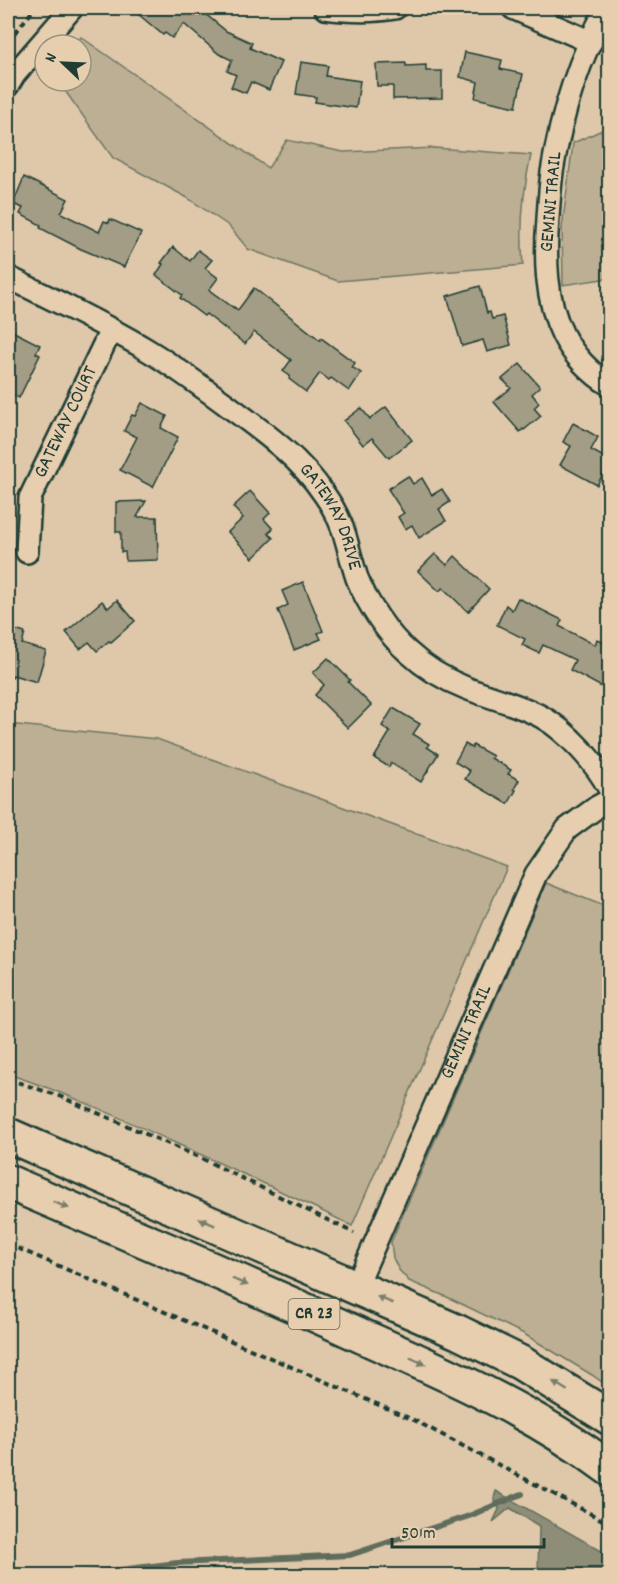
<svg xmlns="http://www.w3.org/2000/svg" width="617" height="1583" viewBox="0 0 617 1583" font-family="Dekko,sans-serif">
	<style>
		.green { fill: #bcaf94; stroke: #6e7664; stroke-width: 1.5 }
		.water { fill: #8d8d78; stroke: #616d5d; stroke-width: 1.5 }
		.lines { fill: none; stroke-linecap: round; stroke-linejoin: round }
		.stream { stroke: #616d5d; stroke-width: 6 }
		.building { fill: #a39d85; stroke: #1f3d34; stroke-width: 1.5 }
		.street-casing { stroke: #1f3d34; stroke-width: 26 }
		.primary-casing { stroke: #1f3d34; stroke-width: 38 }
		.path { stroke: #1f3d34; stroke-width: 4; stroke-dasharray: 6 4.5; stroke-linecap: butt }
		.street { stroke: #e7ceaf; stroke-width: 21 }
		.primary { stroke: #e7ceaf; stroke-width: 33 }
		.oneway { fill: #797e6b }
		.labels { text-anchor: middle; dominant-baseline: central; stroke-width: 4.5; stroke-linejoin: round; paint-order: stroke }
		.shield { fill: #e7ceaf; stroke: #5b6859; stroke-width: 1.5 }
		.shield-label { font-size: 18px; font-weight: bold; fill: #1f3d34 }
		.street-label { font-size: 20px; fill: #1f3d34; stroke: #e7ceaf }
	</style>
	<rect width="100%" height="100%" fill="#dfc8aa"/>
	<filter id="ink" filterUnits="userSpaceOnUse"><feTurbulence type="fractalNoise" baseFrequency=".0167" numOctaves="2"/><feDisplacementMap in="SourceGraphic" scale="12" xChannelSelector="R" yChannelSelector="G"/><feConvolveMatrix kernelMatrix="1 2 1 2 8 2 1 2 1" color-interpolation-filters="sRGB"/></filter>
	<g filter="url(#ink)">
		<g class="green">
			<path d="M81 37 268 168 287 140 343 152 435 148 531 155C523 190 520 229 523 265L338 281 248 249 229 226 186 197 113 158 58 81H81V45H74Z"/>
			<polygon points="609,127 609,278 563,285 562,228 573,143"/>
			<path d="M8 724 157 739 507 867 352 1226C293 1196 233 1169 173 1142 119 1117 64 1092 8 1074Z"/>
			<polygon points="546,883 609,908 609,1387 592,1375 524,1334 447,1297 409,1281 399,1270 393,1258 391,1242"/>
		</g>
		<polygon class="water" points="496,1491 600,1550 609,1560 609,1575 538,1575 539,1526 510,1508 493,1522 499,1509 494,1498"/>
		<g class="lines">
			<polyline class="stream" points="70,1576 177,1563 350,1555 469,1516 522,1494"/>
		</g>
		<g class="building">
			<polygon points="131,8 198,8 226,31 252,43 250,48 281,62 269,90 251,82 246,93 231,87 236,75 227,71 232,60 219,54 184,24 172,38 165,33 163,35"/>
			<polygon points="465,52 502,60 500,69 523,74 516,107 475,98 478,82 460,77"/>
			<polygon points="301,62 328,66 326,76 360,81 356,108 315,102 316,97 296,94"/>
			<polygon points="406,63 406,66 426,65 426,71 442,71 442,98 393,99 393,86 377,86 376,64"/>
			<polygon points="24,177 68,199 61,213 99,232 104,221 109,223 110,219 141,233 124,267 81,249 40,228 41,225 20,214 23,208 13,204"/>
			<polygon points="173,247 190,261 198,250 212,260 205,268 218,278 209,290 234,308 234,307 238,310 254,288 320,340 321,338 355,363 352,367 361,373 349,391 331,378 329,380 320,373 306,392 289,379 290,376 283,371 291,360 254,332 245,344 206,314 204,316 180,298 182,295 156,275 163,264 161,263"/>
			<polygon points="480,286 487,313 490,312 492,319 503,316 511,345 487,352 483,340 462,346 447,296"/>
			<polygon points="12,331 40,345 36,353 40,355 19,398 8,392 8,340"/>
			<polygon points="520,364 540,387 532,394 539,403 534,408 541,416 524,430 523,429 520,432 494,402 511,388 502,379"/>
			<polygon points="142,403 167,416 161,428 178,437 153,487 120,470 137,437 124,431 132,415 135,416"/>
			<polygon points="386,407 412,440 389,458 372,438 363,445 344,421 361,408 370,419"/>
			<polygon points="573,423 598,437 591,450 609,460 609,463 597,485 560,465 571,446 563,442"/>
			<polygon points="408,476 413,484 422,478 432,495 442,489 450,502 439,509 446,521 419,538 412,525 405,529 398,517 404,513 403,512 388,489"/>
			<polygon points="250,491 270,513 264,519 273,529 268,533 273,538 253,558 228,532 243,518 233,507"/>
			<polygon points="146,501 137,517 157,517 158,560 126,561 125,552 121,552 121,532 116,532 116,502"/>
			<polygon points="435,554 447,565 455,556 489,589 468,612 443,588 439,591 418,571"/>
			<polygon points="303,582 323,631 318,633 321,639 294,650 278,610 288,605 282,591"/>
			<polygon points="518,598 562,620 559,626 595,645 597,639 609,646 609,691 570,670 575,660 543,645 539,653 522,645 525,639 497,625 506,605 512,610"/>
			<polygon points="117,600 135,621 111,642 109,641 97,651 89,642 80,649 66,632 102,601 108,608"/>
			<polygon points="8,628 25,633 22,644 46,651 37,682 13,675 12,678 8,677"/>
			<polygon points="328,658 350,680 348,682 371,705 348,728 315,695 324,685 313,673"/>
			<polygon points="393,708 420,724 413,734 429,744 427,747 438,754 421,782 391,763 389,767 374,758 390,732 382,726"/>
			<polygon points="465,744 472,748 473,745 493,756 491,758 511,770 508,774 519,780 514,789 516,790 508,804 465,779 470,771 455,762"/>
		</g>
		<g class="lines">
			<defs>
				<g id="street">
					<path d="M325 8C347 11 372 12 395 8"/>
					<polyline points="513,8 591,42"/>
					<path d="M607 8C579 58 561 115 552 172 550 187 549 203 548 218 545 257 545 299 563 335 573 355 591 374 610 385"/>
					<polyline points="8,85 14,75 72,8"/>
					<path id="s1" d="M8 277C55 301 103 323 149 351 177 368 204 388 231 408 265 433 300 458 324 494 334 508 343 526 347 543 350 554 353 566 357 578 367 603 388 635 408 652 424 667 446 680 466 688 491 698 518 704 542 717 567 731 597 764 610 790"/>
					<path id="s2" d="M27 552 30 498 111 330"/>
					<path id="s3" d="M356 1287 536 874 567 829 597 807 610 800"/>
				</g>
				<g id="primary">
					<polyline points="8,1135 458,1332 521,1363 610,1418"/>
					<path d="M8 1182C126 1233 245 1282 362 1336 447 1374 534 1412 610 1469"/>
				</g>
			</defs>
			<use href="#street" class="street-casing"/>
			<use href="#primary" class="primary-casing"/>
			<g class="path">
				<polyline points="8,41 35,8"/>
				<polyline points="8,1079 59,1096 203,1159 354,1233"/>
				<polyline points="8,1244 416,1421 610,1524"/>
			</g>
			<use href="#street" class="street"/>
			<use href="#primary" class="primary"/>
		</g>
		<defs><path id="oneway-solid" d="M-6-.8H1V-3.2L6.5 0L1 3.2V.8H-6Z" transform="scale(1.5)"/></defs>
		<g class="oneway">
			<use href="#oneway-solid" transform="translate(61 1205) rotate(23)"/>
			<use href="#oneway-solid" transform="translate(207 1222) rotate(-156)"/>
			<use href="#oneway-solid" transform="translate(240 1282) rotate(23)"/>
			<use href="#oneway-solid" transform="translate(385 1300) rotate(-157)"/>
			<use href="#oneway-solid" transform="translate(418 1361) rotate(24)"/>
			<use href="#oneway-solid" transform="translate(560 1386) rotate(-148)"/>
		</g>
	</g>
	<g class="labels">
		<rect class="shield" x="288.5" y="1299" width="51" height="30" rx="4.5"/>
		<g class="shield-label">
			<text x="314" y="1314">CR 23</text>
		</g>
		<g class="street-label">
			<text transform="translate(552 202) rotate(-85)">GEMINI TRAIL</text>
			<text stroke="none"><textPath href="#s2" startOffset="138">GATEWAY COURT</textPath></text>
			<text stroke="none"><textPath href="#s1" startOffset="410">GATEWAY DRIVE</textPath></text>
			<text stroke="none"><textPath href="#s3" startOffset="278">GEMINI TRAIL</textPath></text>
		</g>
	</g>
	<rect width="617" height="1583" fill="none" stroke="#e7ceaf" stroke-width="30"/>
	<rect x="15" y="15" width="587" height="1553" fill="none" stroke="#1f3d34" stroke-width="2" filter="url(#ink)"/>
	<g transform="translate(63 63) rotate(293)"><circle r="28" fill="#e7ceaf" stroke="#97947e" stroke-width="1.5"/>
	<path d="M0-4.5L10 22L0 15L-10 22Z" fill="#1f3d34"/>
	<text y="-9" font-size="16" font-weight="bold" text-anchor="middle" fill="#1f3d34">N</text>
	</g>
	<path d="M392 1538v9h152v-9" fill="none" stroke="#1f3d34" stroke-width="3"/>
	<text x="401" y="1538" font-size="18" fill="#1f3d34" stroke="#e7ceaf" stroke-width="4.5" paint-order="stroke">50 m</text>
</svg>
